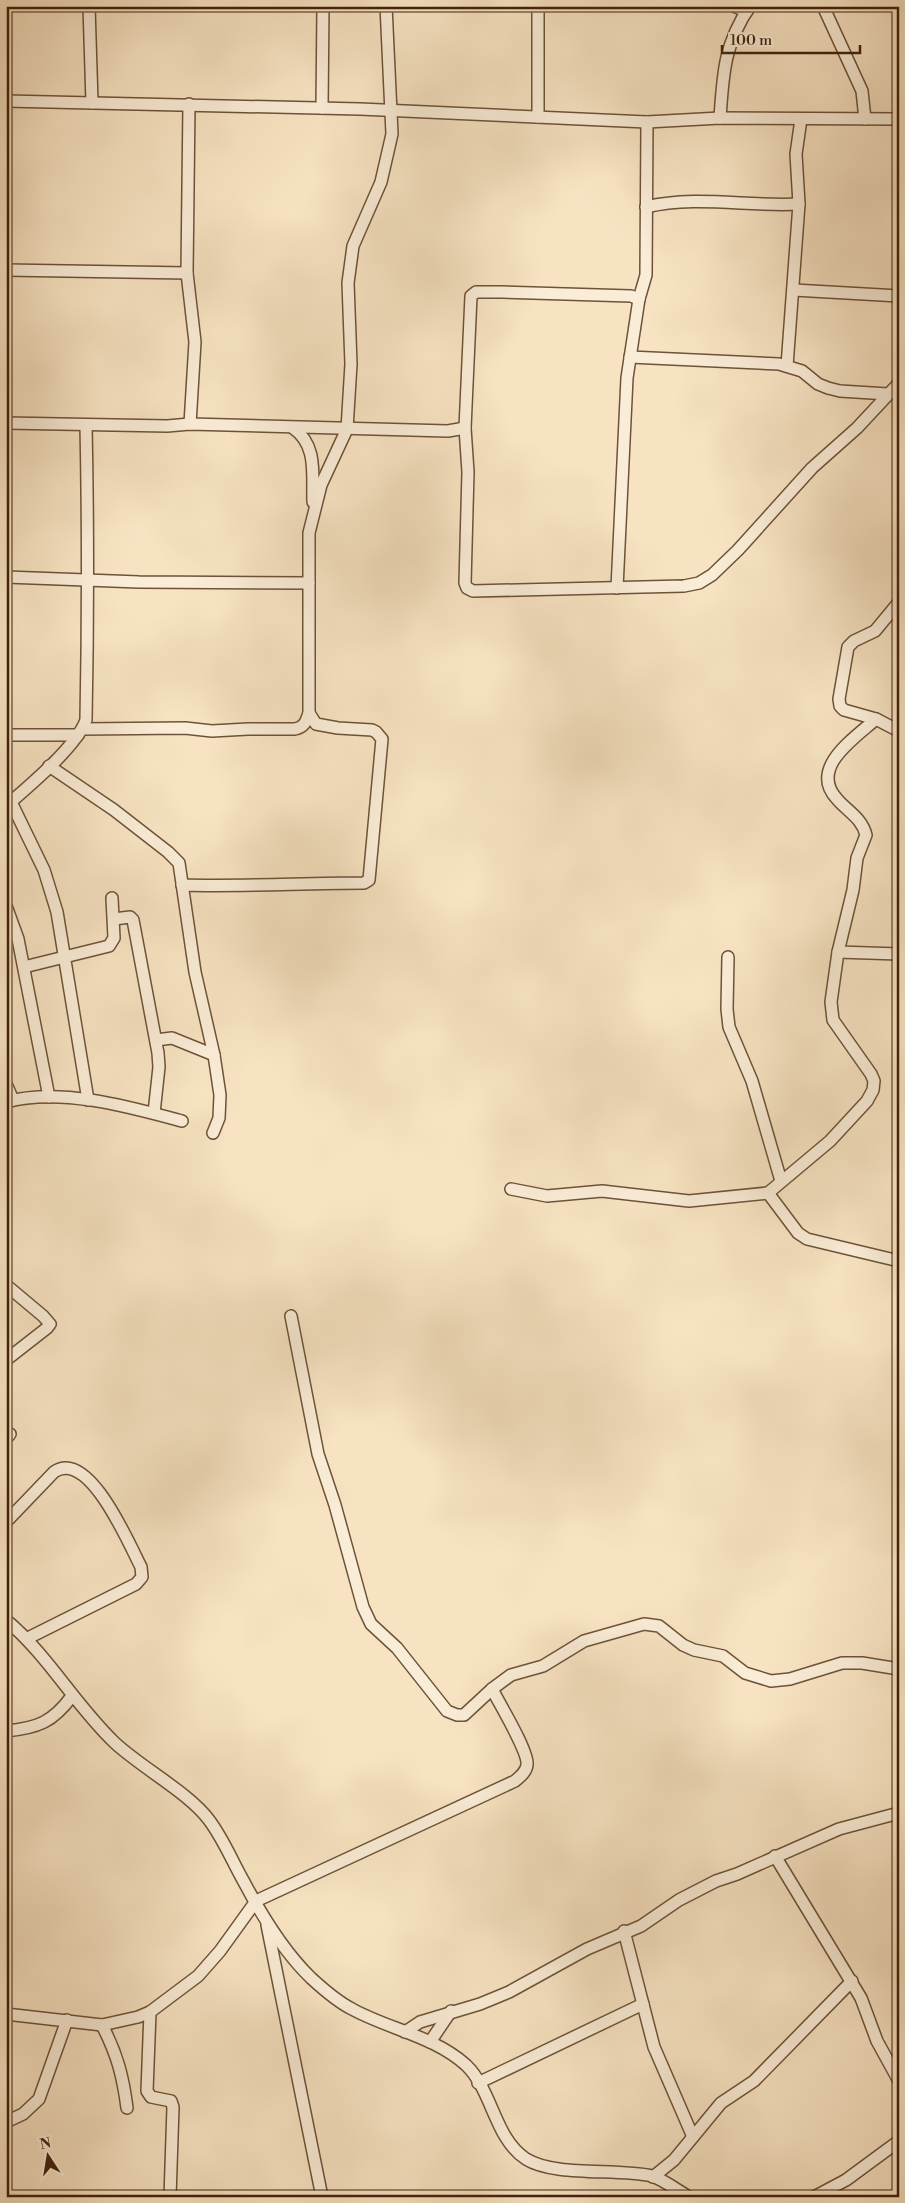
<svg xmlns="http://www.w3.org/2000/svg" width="905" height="2203" viewBox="0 0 905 2203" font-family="'Libre Bodoni',serif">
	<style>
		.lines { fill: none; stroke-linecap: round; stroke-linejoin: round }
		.minor-casing { stroke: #6e5239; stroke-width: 14 }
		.minor { stroke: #faedd7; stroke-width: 11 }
	</style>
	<rect width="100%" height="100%" fill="#f7e3c2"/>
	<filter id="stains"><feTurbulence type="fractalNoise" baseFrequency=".004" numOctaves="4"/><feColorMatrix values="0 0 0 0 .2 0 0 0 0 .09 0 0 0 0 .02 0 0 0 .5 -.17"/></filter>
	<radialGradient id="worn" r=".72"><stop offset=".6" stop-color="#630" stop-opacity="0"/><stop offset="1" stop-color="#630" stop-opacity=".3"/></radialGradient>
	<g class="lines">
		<defs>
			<g id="minor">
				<polyline points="89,6 92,103"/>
				<polyline points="733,6 747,11"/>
				<polyline points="823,6 862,91 865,119"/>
				<polyline points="6,101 360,109 647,122 720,118 899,119"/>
				<polyline points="189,104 187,273 195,342 190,424"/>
				<polyline points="322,108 323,6"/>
				<polyline points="538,117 538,6"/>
				<path d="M720 118C723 74 724 44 750 6"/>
				<path d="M646 207C697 195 748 207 799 204"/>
				<polyline points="6,270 187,273"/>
				<polyline points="794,290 899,296"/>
				<polyline points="639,299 631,296 502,292 476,292 471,296 465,428 468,472 465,583 467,588 473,591 684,586 699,583 712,575 738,550 812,468 857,428 899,383"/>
				<polyline points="630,357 779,364 802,371 818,384 828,388 840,391 888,394"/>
				<polyline points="787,366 799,204 796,154 801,119"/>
				<polyline points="6,423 167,426 190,424 448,431 465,428"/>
				<path d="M293 428C318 445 312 475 313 502"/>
				<polyline points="6,577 139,582 309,583"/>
				<polyline points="617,588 627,378 639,299 646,275 647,122"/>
				<polyline points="899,602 875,631 854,641 848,647 839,699 840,706 844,710 876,719 899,731"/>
				<path d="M83 729 185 728 212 731 248 729H295C305 727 306 721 309 713V533L321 485 347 429 351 364 348 283 353 246 381 182 392 134 386 6"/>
				<polyline points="6,735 78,735"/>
				<polyline points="49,766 114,810 168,852 179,863 195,972 214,1055 220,1095 219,1118 213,1133"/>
				<polyline points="11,802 44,870 57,912 88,1100"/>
				<path d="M6 806C28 787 77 746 86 720 88 622 88 523 86 425"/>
				<path d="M182 885C243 887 303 883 364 883L369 880 382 739 376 732 372 730 338 728 316 724 309 713"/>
				<polyline points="6,906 18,939 49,1097"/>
				<polyline points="114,919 130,917 133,920 158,1053 159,1067 154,1113"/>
				<polyline points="838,952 899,954"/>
				<polyline points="728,957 727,1009 729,1027 752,1081 781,1181"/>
				<polyline points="24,967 109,946 114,938 112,898"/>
				<polyline points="156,1040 172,1038 214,1055"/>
				<polyline points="6,1084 13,1100"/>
				<path d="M6 1102C60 1087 130 1107 182 1121"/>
				<polyline points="511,1189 547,1196 602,1191 689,1201 768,1193 798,1233 807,1239 899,1261"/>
				<path d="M768 1193 830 1141 867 1101 873 1090 874 1081 871 1074 833 1020 831 1002 838 952 853 890 857 858 866 835C862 818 847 811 837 799 808 768 855 738 876 719"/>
				<polyline points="6,1285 43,1316 50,1324 47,1328 6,1360"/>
				<polyline points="291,1316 318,1454 335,1505 363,1607 371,1624 397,1648 447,1711 457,1715 464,1715 492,1689 511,1675 543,1666 584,1641 644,1624 659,1626 683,1645 694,1650 723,1656 745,1673 771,1681 790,1679 842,1663 862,1663 899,1669"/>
				<polyline points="6,1439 10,1434"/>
				<path d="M6 1522 54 1472C89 1448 129 1544 141 1567L142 1577 136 1584 28 1638"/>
				<path d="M6 1620C48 1655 75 1705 115 1743 142 1768 189 1793 209 1820 224 1840 232 1861 244 1882 262 1916 283 1951 311 1978 323 1989 338 2002 352 2009 388 2029 434 2036 466 2065 493 2091 494 2138 526 2159 555 2177 617 2168 652 2176 664 2180 677 2190 689 2197"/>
				<path d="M6 1731C38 1728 53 1722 72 1696"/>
				<polyline points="775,1856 861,1998 877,2041 899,2081"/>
				<polyline points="267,1925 322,2197"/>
				<polyline points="624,1931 654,2047 693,2137"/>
				<polyline points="150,2012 147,2091 151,2097 171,2101 173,2107 170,2197"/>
				<path d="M6 2014 102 2025 138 2017 150 2012 198 1976 220 1951 256 1901 515 1781C521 1776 526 1772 527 1765 529 1752 499 1703 492 1689"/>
				<path d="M102 2025C117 2054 123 2076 127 2108"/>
				<polyline points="405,2032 420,2022 480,2004 509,1992 587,1949 641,1926 679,1900 716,1881 737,1874 839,1829 899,1813"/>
				<polyline points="430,2042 451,2011"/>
				<polyline points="478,2083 643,2004"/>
				<polyline points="6,2122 23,2114 39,2099 67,2020"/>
				<polyline points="653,2177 674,2160 721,2103 754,2081 852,1981"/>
				<polyline points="814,2197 846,2180 899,2141"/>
			</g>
		</defs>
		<use href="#minor" class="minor-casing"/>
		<use href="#minor" class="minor"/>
	</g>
	<rect width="905" height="2203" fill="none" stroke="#f7e3c2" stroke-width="25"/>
	<rect x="8" y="8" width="890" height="2188" fill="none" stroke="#40210b" stroke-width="2.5"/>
	<rect x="12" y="12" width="880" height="2178" fill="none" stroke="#40210b"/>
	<g transform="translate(48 2156) rotate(348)" stroke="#faedd7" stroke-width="4" paint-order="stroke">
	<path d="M0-4L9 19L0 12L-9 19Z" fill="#40210b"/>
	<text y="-8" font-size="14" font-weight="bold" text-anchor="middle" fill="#40210b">N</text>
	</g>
	<path d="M722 45v8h138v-8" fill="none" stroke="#40210b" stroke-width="2.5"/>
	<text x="730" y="45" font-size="15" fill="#40210b" stroke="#faedd7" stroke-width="4" paint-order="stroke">100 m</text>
	<rect width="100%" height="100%" filter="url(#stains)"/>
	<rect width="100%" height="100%" fill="url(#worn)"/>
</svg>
